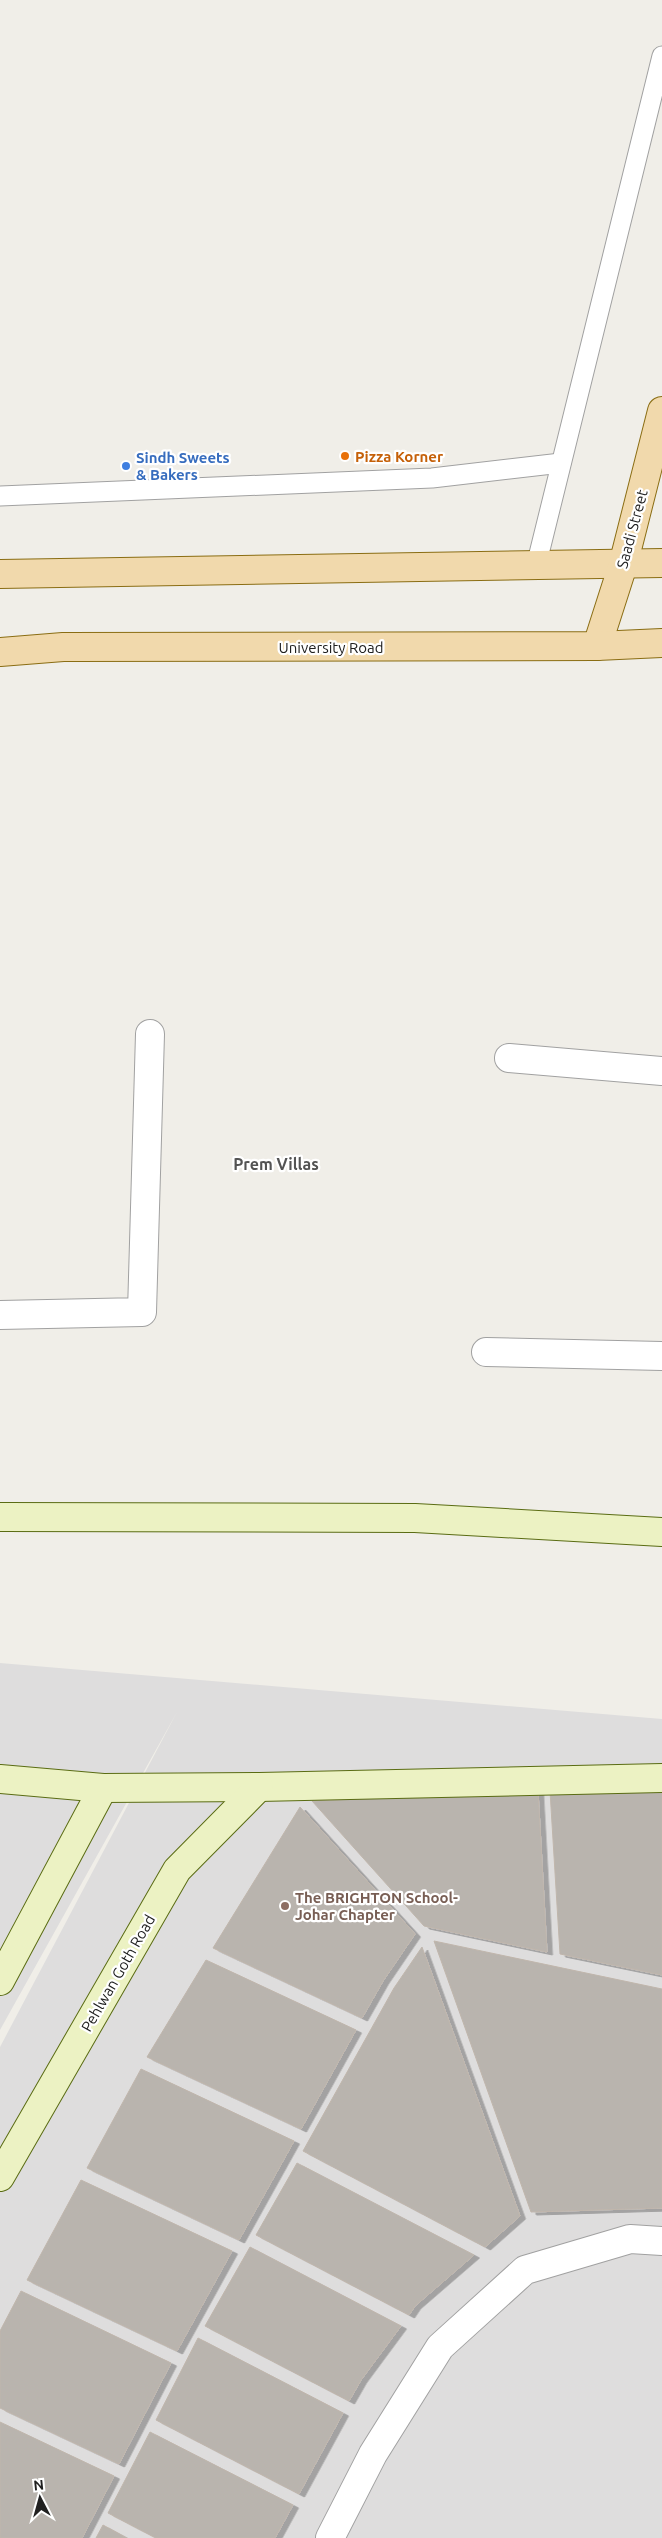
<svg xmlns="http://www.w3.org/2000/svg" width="662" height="2538" viewBox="0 0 662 2538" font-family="Ubuntu,sans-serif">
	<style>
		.residential { fill: #dedddd }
		.building { fill: #b9b4ae; stroke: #c0b6ac; filter: url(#shadow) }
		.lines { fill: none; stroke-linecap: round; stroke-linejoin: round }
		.service-casing { stroke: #a1a1a1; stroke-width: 21 }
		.minor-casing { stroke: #a1a1a1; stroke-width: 30 }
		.secondary-casing { stroke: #5a6c13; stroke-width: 30 }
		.primary-casing { stroke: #8a6d13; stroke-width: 30 }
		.service { stroke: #fff; stroke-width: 19 }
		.minor { stroke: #fff; stroke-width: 28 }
		.secondary { stroke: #ecf2c3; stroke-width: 28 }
		.primary { stroke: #f1d9ac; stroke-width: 28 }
		.food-dot { fill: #e8710a; stroke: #fff; stroke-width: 2 }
		.shop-dot { fill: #3f7fe0; stroke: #fff; stroke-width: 2 }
		.education-dot { fill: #8d6e63; stroke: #fff; stroke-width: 2 }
		.labels { text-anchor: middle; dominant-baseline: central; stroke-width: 4.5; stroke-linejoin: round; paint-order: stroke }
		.food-label { font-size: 15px; font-weight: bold; fill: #c56008; stroke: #fff; text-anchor: start }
		.shop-label { font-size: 15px; font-weight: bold; fill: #366cbe; stroke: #fff; text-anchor: start }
		.street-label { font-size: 15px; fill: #202020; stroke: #fff }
		.education-label { font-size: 15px; font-weight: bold; fill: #785e54; stroke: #fff; text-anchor: start }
		.neighbourhood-label { font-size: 16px; font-weight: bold; fill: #535353; stroke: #fff }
	</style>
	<defs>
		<filter id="shadow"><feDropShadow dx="5.5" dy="3" stdDeviation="0" flood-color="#0004"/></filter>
	</defs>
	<rect width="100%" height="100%" fill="#f0eee8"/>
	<polygon class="residential" points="0,1663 662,1719 662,2538 0,2538 0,2047 177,1712 0,2030"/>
	<g class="building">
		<polygon points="662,1786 662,1975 560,1954 550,1791"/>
		<polygon points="538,1791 547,1952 424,1926 312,1801"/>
		<polygon points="300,1807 415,1934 383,1981 362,2018 213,1948"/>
		<polygon points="434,1941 662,1989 662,2208 531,2212"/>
		<polygon points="422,1947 520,2216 485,2247 303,2151 394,1988"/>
		<polygon points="206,1960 356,2030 301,2129 147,2057"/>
		<polygon points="141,2069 294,2141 239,2240 87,2168"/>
		<polygon points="297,2163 474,2255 415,2306 409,2315 256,2235"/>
		<polygon points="81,2180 232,2251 177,2351 27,2280"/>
		<polygon points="250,2247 401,2326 361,2380 349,2401 205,2326"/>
		<polygon points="21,2291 171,2363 119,2464 0,2408 0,2331"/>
		<polygon points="198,2338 343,2413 299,2494 156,2420"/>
		<polygon points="0,2422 114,2476 82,2538 0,2538"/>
		<polygon points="150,2432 293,2505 275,2538 156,2538 108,2513"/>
		<polygon points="103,2525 127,2538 96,2538"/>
	</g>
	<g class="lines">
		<defs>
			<g id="service">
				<polyline points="0,496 432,478 561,463"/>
				<polyline points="536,566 662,56"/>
			</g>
			<g id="minor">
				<polyline points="509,1058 662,1071"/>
				<polyline points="0,1315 142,1312 150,1034"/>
				<polyline points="486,1352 662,1356"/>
				<polyline points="330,2538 373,2454 440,2347 525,2270 630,2239 662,2241"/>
			</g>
			<g id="secondary">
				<polyline points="0,1517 415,1518 662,1532"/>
				<polyline points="0,1779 103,1788 259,1787 662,1778"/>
				<polyline points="0,1981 103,1788"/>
				<polyline points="0,2177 177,1870 259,1787"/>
			</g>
			<g id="primary">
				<polyline points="0,574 662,563"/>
				<polyline points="597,646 623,565 662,411"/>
				<polyline points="0,652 63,647 597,646 662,643"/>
			</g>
		</defs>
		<use href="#service" class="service-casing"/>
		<use href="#minor" class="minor-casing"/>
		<use href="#secondary" class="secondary-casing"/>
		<use href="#primary" class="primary-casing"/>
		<use href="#service" class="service"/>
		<use href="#minor" class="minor"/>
		<use href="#secondary" class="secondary"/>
		<use href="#primary" class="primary"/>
	</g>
	<circle class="food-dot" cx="345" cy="456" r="5"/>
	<circle class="shop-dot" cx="126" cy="466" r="5"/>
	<circle class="education-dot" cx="285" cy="1906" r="5"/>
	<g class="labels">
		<g class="food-label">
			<text x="355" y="456">Pizza Korner</text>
		</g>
		<g class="shop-label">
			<text x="136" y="457">Sindh Sweets<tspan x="136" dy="17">&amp; Bakers</tspan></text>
		</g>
		<g class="street-label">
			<text transform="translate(632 529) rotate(-75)">Saadi Street</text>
			<text x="331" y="647">University Road</text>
			<text transform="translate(118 1973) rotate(-60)">Pehlwan Goth Road</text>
		</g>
		<g class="education-label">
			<text x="295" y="1897">The BRIGHTON School-<tspan x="295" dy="17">Johar Chapter</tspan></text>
		</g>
		<g class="neighbourhood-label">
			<text x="276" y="1164">Prem Villas</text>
		</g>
	</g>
	<g transform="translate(40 2498) rotate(354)" stroke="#ffffff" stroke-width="4" paint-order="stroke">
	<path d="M0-4L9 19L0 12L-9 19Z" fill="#202020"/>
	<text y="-8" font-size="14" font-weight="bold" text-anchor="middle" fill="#202020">N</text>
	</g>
</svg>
